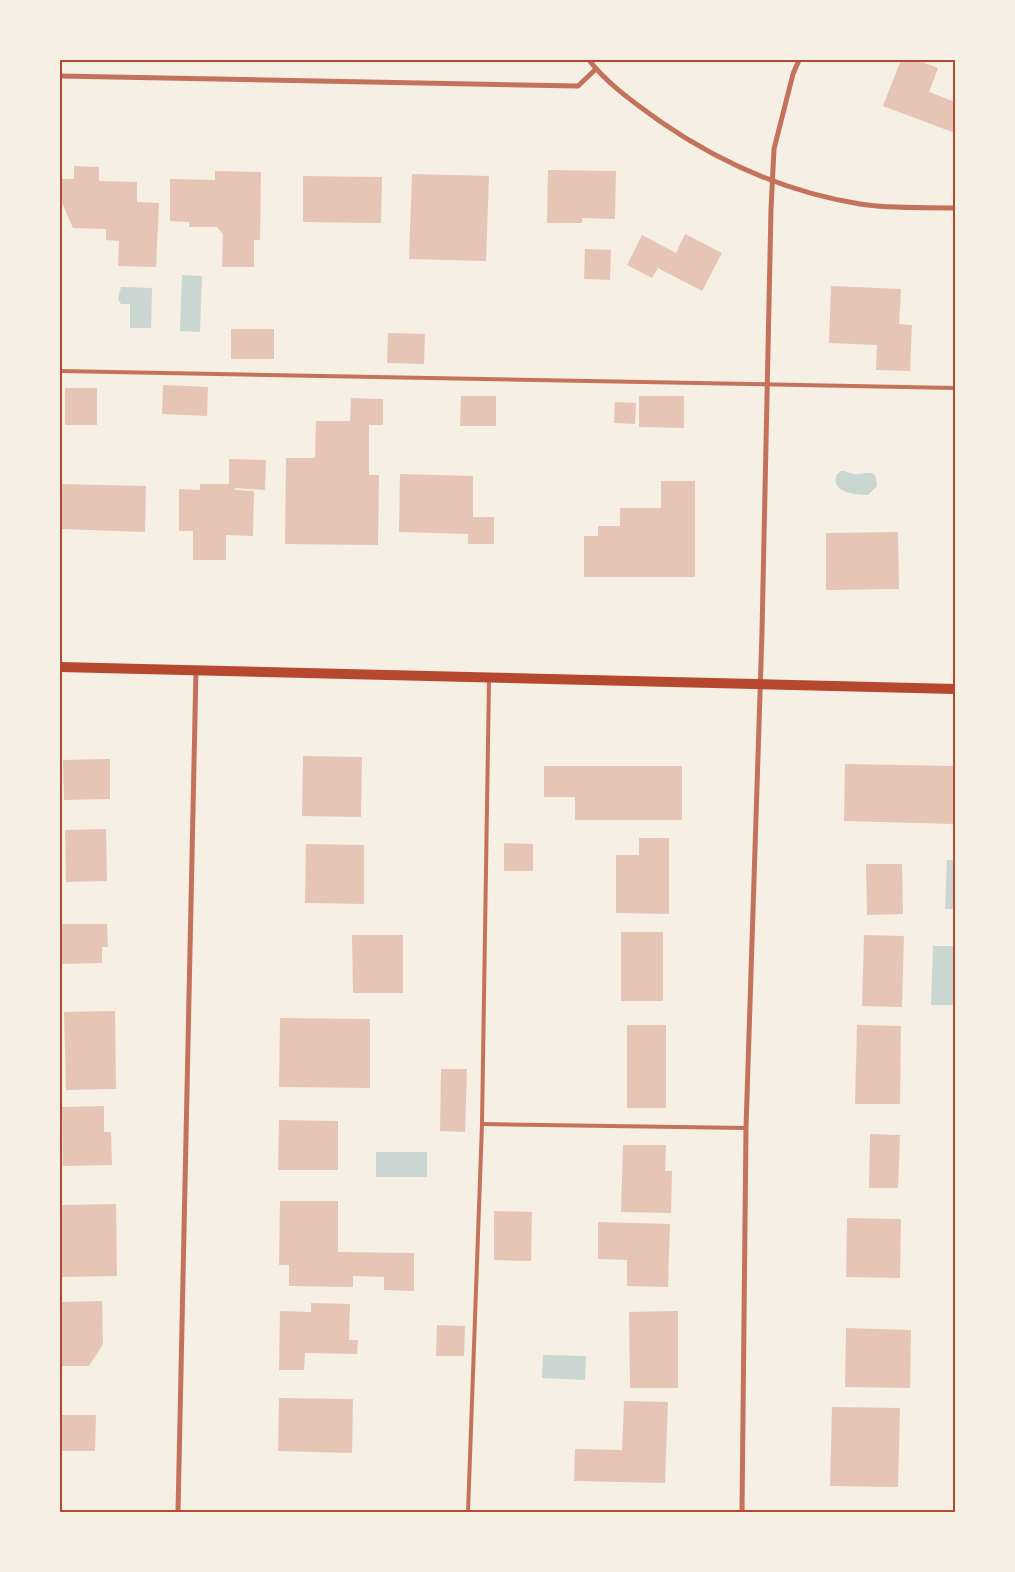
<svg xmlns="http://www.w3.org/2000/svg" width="1015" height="1572" viewBox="0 0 1015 1572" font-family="Mulish,sans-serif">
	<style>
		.water { fill: #c9d6d2 }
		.building { fill: #e6c5b7 }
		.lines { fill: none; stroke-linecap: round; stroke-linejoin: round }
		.service { stroke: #c5725c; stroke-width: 4 }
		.minor { stroke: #c5725c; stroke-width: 5 }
		.secondary { stroke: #b5482f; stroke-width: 10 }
		.neatline { fill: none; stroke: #b5482f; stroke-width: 2 }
	</style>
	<rect width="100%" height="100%" fill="#f6efe4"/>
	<g class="water">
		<polygon points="182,275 202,276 200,332 180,331"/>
		<polygon points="121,287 152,288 151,328 130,328 130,304 121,304 118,299"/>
		<path d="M841 471C847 471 848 473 853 474 865 476 876 465 877 486L868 495C855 495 829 492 837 474Z"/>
		<polygon points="947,860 955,860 955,909 945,909"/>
		<polygon points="933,946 955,946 955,1005 931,1005"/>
		<rect x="376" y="1152" width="51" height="25"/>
		<polygon points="543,1355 586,1356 585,1380 542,1378"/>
	</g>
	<g class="building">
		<polygon points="901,60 917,60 938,68 929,92 955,102 955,133 883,106"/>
		<polygon points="74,166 99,167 99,181 137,182 137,202 159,203 156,267 118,266 119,241 106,240 106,229 73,228 60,198 61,179 74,179"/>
		<polygon points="548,170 616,171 615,219 582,218 582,223 547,223"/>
		<polygon points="215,171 261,172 260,240 254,240 254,267 222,267 223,234 217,227 189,227 189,222 170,221 170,179 215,180"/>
		<polygon points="412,174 489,176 486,261 409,259"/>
		<polygon points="303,176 382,177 381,223 303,222"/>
		<polygon points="685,234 722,253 702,291 658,268 652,278 627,265 642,235 676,253"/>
		<polygon points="585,249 611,250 610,280 584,279"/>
		<polygon points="831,286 901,289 899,324 912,325 910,371 876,370 877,345 829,343"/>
		<rect x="231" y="329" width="43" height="30"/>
		<polygon points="388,333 425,334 424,364 387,363"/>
		<polygon points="163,385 208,387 207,416 162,414"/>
		<rect x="65" y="388" width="32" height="37"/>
		<polygon points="461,396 496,396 496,426 460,426"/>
		<polygon points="639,396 684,396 684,428 639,427"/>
		<polygon points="351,398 383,399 383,425 369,425 369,475 379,475 378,545 285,544 286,458 315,458 316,421 350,421"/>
		<polygon points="615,402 636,403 635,424 614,423"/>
		<polygon points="229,459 266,460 265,490 235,488 235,490 254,491 253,536 226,535 226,560 193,560 193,531 179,531 179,489 200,490 200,484 229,484"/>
		<polygon points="400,474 473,476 473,517 494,517 494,544 468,544 468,534 399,532"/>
		<polygon points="661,481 695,481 695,577 584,577 584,536 598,536 598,526 620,526 620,508 661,508"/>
		<polygon points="60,484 146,486 145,532 60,529"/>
		<polygon points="898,532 899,589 826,590 826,533"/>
		<polygon points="303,756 362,757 361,817 302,816"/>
		<polygon points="110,759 110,799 64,800 63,760"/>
		<polygon points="845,764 954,766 953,824 844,821"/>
		<polygon points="544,766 682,766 682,820 575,820 575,797 544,797"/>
		<polygon points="106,829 107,881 66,882 65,830"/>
		<polygon points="639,838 669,838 669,914 616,913 616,855 639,855"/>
		<polygon points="504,843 533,844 533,871 504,871"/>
		<polygon points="306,844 364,845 364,904 305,903"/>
		<polygon points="866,864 902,864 903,914 867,915"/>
		<polygon points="60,924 107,924 108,947 102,947 102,963 60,964"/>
		<rect x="621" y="932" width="42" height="69"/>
		<polygon points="352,935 403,935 403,993 353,993"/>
		<polygon points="864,935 904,936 902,1007 862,1006"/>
		<polygon points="115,1011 116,1089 66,1090 64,1012"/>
		<polygon points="280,1018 370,1019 370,1088 279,1087"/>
		<rect x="627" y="1025" width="39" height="83"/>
		<polygon points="857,1025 901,1026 900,1104 855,1104"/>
		<polygon points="441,1069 467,1069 465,1132 440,1131"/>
		<polygon points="104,1106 104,1132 111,1132 112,1165 63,1166 62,1107"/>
		<polygon points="279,1120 338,1121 338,1170 278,1170"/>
		<polygon points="870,1134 900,1135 898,1188 869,1188"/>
		<polygon points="623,1145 666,1145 665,1171 672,1171 671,1213 621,1212"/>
		<polygon points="280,1201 338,1201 338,1252 414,1253 414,1291 384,1290 384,1277 353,1276 353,1287 289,1286 289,1265 279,1265"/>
		<polygon points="116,1204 117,1276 61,1277 60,1205"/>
		<polygon points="494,1211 532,1212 531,1261 494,1260"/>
		<polygon points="847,1218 901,1219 900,1278 846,1277"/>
		<polygon points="598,1222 670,1224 668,1287 627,1286 627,1260 598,1259"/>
		<polygon points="60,1297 62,1302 102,1301 103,1344 89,1366 60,1366"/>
		<polygon points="311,1303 350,1304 349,1340 358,1340 357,1354 305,1353 304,1370 279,1370 280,1311 311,1312"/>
		<polygon points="678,1311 678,1388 630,1388 629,1312"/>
		<polygon points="437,1325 465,1326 464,1356 436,1356"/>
		<polygon points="846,1328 911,1330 910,1388 845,1387"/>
		<polygon points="279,1398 353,1399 352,1453 278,1451"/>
		<polygon points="624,1401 668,1402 665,1483 574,1481 575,1449 622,1450"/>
		<polygon points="832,1407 900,1408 898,1487 830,1486"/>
		<polygon points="60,1415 96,1415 95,1451 60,1451"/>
	</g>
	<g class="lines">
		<g class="service">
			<polyline points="60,371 955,388"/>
			<polyline points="482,1124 746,1128"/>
			<polyline points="468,1512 482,1124 489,680"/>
		</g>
		<g class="minor">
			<path d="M589 60C607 84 636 104 661 122 722 164 786 192 860 204 891 209 924 207 955 208"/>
			<polyline points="60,76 578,86 596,69"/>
			<polyline points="178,1512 196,670"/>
			<polyline points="742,1512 746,1128 762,632 771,209 774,149 793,74 799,60"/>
		</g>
		<polyline class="secondary" points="60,667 955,689"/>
	</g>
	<rect width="1015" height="1572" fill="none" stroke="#f6efe4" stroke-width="122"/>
	<rect x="61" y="61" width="893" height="1450" class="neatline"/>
</svg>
